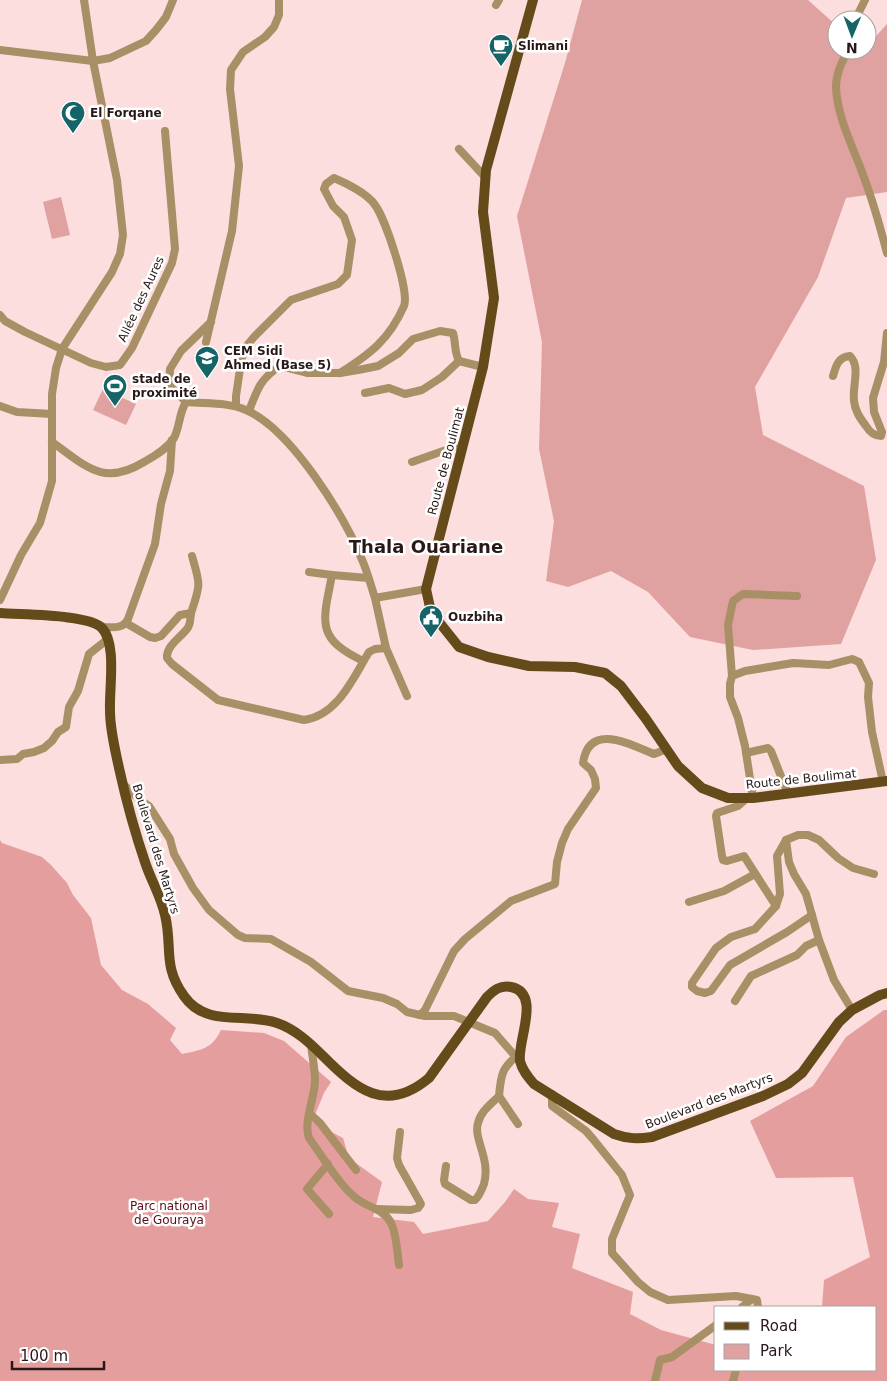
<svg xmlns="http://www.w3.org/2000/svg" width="887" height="1381" viewBox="0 0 887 1381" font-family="'DejaVu Sans',sans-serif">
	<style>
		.green { fill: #e0a1a1 }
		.forest { fill: #e49e9e }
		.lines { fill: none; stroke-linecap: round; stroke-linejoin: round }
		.minor { stroke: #a98f65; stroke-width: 8 }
		.major { stroke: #654b1a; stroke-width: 10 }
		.labels { text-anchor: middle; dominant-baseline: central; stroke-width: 5; stroke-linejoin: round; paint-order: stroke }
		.poi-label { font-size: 12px; font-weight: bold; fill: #291818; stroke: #fff; text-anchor: start }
		.street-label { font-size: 12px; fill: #291818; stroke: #fff }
		.park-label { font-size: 12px; fill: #5e0a18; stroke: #fff }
		.district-label { font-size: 18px; font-weight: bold; fill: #291818; stroke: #fff }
	</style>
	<rect width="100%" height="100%" fill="#fbdedd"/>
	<g class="green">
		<polygon points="582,0 808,0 837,26 837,50 867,50 867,46 887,24 887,192 846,198 818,277 755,387 763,435 864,486 876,560 841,644 753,650 690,637 648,592 611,571 568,587 546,581 554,521 539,449 542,342 517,216 565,63"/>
		<polygon points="61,197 70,235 52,239 43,202"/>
		<polygon points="103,389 136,404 126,425 93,410"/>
	</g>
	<path class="forest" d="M0 840 2 843 42 857 51 865 67 883 73 895 91 918 101 965 122 990 148 1004 176 1028 170 1040 182 1054C201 1050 212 1049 221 1030L264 1033 284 1041 331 1082 324 1093 312 1122 343 1138 349 1158 382 1182 373 1217 414 1222 423 1234 488 1221 505 1202 514 1189 528 1199 559 1203 552 1227 580 1234 572 1268 633 1292 630 1314 661 1330 716 1345V1370H876V1307H822L824 1280 870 1257 853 1177 776 1178 750 1121 813 1086 846 1037 884 1010H887V1381H0Z"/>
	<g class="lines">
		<g class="minor">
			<polyline points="496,5 499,0"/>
			<polyline points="855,20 865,0"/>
			<polyline points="0,50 93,61 110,58 146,41 156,30 166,17 173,0"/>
			<path d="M848 50C842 62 836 73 836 87 837 116 852 145 862 172 872 198 880 226 887 253"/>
			<polyline points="459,149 485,177"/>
			<polyline points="0,315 5,321 25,332 91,363 106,367 120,365 132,348 172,263 175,249 165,131"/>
			<path d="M211 322 181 351 170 369 169 385 186 402C206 404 228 402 246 410 292 430 345 517 363 562 368 574 371 586 375 598L426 589"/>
			<polyline points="206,342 232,231 239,166 230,89 231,70 243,52 265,37 274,27 279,15 279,0"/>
			<path d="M833 376C836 366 838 357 850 356 861 367 852 386 854 401 855 411 860 418 866 426 869 431 874 436 881 436L882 432 874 412 873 398 884 362 887 333"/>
			<polyline points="365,393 389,388 405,394 422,390 442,377 459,361"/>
			<polyline points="0,406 17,412 52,414"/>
			<path d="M236 406V396L241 362 244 349 254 337 291 300 338 284 347 275 352 240 344 217 333 206 324 189 326 184 334 178C346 183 368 194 375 205 385 218 410 292 404 306 389 340 370 354 340 373"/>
			<path d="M249 411C257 390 260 379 280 366L307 373H340L358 370 378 366 399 353 413 339 440 331 453 333C456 343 454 352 459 361L483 367"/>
			<path d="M52 442C86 466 103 487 144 462 155 456 167 449 174 438 180 426 179 413 186 402"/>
			<polyline points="412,462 463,444"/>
			<path d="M192 556C200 584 201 583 192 610 189 617 192 623 187 629 180 638 166 646 167 658L172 664 218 700 304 720C338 715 353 678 369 652L375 649 386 648"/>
			<polyline points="309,572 332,575 368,578"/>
			<path d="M332 575C323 622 315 638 363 661"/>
			<polyline points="375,598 386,648 407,696"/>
			<polyline points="0,600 21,555 40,523 52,481 52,394 56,368 62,349 112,272 120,254 123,235 117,180 93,61 84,0"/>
			<polyline points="126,623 150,637 155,638 161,636 180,615 191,613"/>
			<path d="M101 627C111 627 123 630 128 619L155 544 161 504 170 471 172 440"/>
			<polyline points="732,676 728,625 733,601 743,594 797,596"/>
			<polyline points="746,753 768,748 771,751 788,794"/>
			<polyline points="0,760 17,759 23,754 34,752 44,748 52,741 58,732 66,727 69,707 78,691 89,654 108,639"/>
			<path d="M123 784 139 799 149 806 170 839 174 854 193 888 209 910 238 935 245 938 271 939 311 962 348 991 383 998 397 1004 407 1012 420 1015 425 1010 454 951 465 939 511 901 555 884 557 862 562 843 568 829 596 788 595 779 591 770 583 763C589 721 631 745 654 754L667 749"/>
			<polyline points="747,798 738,806 717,813 716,816 722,856 723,860 727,861 744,856 776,906"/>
			<polyline points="753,798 745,746 738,718 730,697 730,684 732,676 745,671 793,663 829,665 852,659 859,662 869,683 868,697 872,732 883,782"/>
			<polyline points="786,840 789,862 794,874 806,894 819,940 834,980 852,1010 851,1011"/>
			<polyline points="689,902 724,891 755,874"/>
			<polyline points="812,915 787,932 730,965 711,991 705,993 697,991 692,987 692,983 716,948 731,937 755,929 776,906 780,894 777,856 786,840 798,835 808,835 819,840 838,858 853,868 874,874"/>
			<polyline points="735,1001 751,976 797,955 806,946 819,940"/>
			<polyline points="420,1015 425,1016 454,1016 495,1033 515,1056"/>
			<path d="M311 1044C312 1056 315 1068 315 1080 315 1098 303 1121 309 1138 322 1156 340 1186 357 1199 368 1207 385 1210 391 1223 397 1235 397 1252 399 1265"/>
			<polyline points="552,1094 552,1106 586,1131 593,1139 622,1175 630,1195 612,1239 612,1253 638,1282 650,1292 668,1300 736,1296 757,1300 758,1307"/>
			<polyline points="499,1096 518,1124"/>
			<polyline points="310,1114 320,1123 356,1170"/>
			<polyline points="328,1164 307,1189 329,1214"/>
			<path d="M446 1166 444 1180 445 1184 471 1200H475C480 1195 481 1191 484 1184 491 1159 473 1139 478 1123 481 1111 491 1104 499 1096 501 1073 502 1068 520 1053"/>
			<polyline points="376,1209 411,1210 418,1208 421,1204 399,1165 397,1158 400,1132"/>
			<polyline points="742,1307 752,1299"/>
			<polyline points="655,1381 660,1360 672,1357 716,1325"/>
			<polyline points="733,1381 736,1370"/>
		</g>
		<g class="major">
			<polyline points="533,0 486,170 483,212 494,298 483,367 426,589 431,612 459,647 488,657 529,666 575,667 605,673 621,686 646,719 678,766 702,788 728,798 753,798 887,781"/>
			<path d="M0 613C21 615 89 614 102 628 117 644 109 688 110 711 110 730 115 749 119 768 126 800 135 833 146 865 152 882 161 897 165 915 173 948 162 965 184 996 206 1028 246 1012 277 1023 295 1029 310 1043 323 1056 357 1090 386 1114 429 1078L487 997C494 990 500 985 511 987 542 993 517 1041 520 1061 522 1070 528 1077 534 1084L614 1134C628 1139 638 1139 652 1137L763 1096 788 1084 802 1073 839 1022 852 1010 880 995 887 993"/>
		</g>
	</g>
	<defs>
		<symbol id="cafe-pin" viewBox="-11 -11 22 30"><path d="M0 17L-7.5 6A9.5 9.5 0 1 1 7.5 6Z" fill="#156468" stroke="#fff"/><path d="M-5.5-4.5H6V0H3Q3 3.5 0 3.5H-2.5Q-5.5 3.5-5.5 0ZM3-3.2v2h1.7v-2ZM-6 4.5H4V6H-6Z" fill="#fff"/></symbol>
		<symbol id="mosque-pin" viewBox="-11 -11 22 30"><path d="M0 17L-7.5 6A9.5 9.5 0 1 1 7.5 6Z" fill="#156468" stroke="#fff"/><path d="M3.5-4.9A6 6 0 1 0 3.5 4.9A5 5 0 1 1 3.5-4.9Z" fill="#fff"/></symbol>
		<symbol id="school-pin" viewBox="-11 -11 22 30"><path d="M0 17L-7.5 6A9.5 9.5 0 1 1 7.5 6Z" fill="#156468" stroke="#fff"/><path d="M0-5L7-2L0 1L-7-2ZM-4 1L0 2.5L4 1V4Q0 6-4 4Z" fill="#fff"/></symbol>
		<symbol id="stadium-pin" viewBox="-11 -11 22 30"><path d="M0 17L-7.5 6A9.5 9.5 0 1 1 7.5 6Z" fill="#156468" stroke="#fff"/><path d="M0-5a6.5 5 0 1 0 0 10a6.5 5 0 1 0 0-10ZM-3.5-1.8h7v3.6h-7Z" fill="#fff"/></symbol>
		<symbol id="civic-pin" viewBox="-11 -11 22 30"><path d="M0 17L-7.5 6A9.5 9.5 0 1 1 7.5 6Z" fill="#156468" stroke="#fff"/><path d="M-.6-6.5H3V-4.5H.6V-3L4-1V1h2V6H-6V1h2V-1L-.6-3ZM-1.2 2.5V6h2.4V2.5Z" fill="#fff"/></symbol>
	</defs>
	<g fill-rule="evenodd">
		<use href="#cafe-pin" x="487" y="32" width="28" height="38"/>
		<use href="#mosque-pin" x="59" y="99" width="28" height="38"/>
		<use href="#school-pin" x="193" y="344" width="28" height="38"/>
		<use href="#stadium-pin" x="101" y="372" width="28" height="38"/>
		<use href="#civic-pin" x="417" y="603" width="28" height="38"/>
	</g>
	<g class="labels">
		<g class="poi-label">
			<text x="518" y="46">Slimani</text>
			<text x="90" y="113">El Forqane</text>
			<text x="224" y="351">CEM Sidi<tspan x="224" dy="14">Ahmed (Base 5)</tspan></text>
			<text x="132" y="379">stade de<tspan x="132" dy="14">proximité</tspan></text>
			<text x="448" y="617">Ouzbiha</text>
		</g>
		<g class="street-label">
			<text transform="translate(141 299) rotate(-65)">Allée des Aures</text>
			<text transform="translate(446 461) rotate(-75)">Route de Boulimat</text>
			<text transform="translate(801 779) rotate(-6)">Route de Boulimat</text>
			<text transform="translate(156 849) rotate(73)">Boulevard des Martyrs</text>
			<text transform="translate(709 1101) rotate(-21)">Boulevard des Martyrs</text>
		</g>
		<g class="park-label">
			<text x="169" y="1206">Parc national<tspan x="169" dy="14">de Gouraya</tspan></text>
		</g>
		<g class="district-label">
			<text x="426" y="546">Thala Ouariane</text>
		</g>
	</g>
	<rect x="714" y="1306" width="162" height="65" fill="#ffffff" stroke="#a9a3a3"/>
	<rect x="724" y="1322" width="25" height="8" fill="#654b1a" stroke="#a9a3a3"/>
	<text x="760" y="1331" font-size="15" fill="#291818">Road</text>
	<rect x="724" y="1344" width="25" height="15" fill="#e0a1a1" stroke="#a9a3a3"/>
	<text x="760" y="1356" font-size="15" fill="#291818">Park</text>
	<g transform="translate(852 35) rotate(181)"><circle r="24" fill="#ffffff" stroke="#a9a3a3"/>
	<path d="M0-4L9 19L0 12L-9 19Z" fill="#156468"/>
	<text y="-8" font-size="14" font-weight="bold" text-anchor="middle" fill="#291818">N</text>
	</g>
	<path d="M12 1361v8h92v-8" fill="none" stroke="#291818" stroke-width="2.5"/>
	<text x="20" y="1361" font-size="15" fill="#291818" stroke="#ffffff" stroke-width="4" paint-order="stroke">100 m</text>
</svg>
